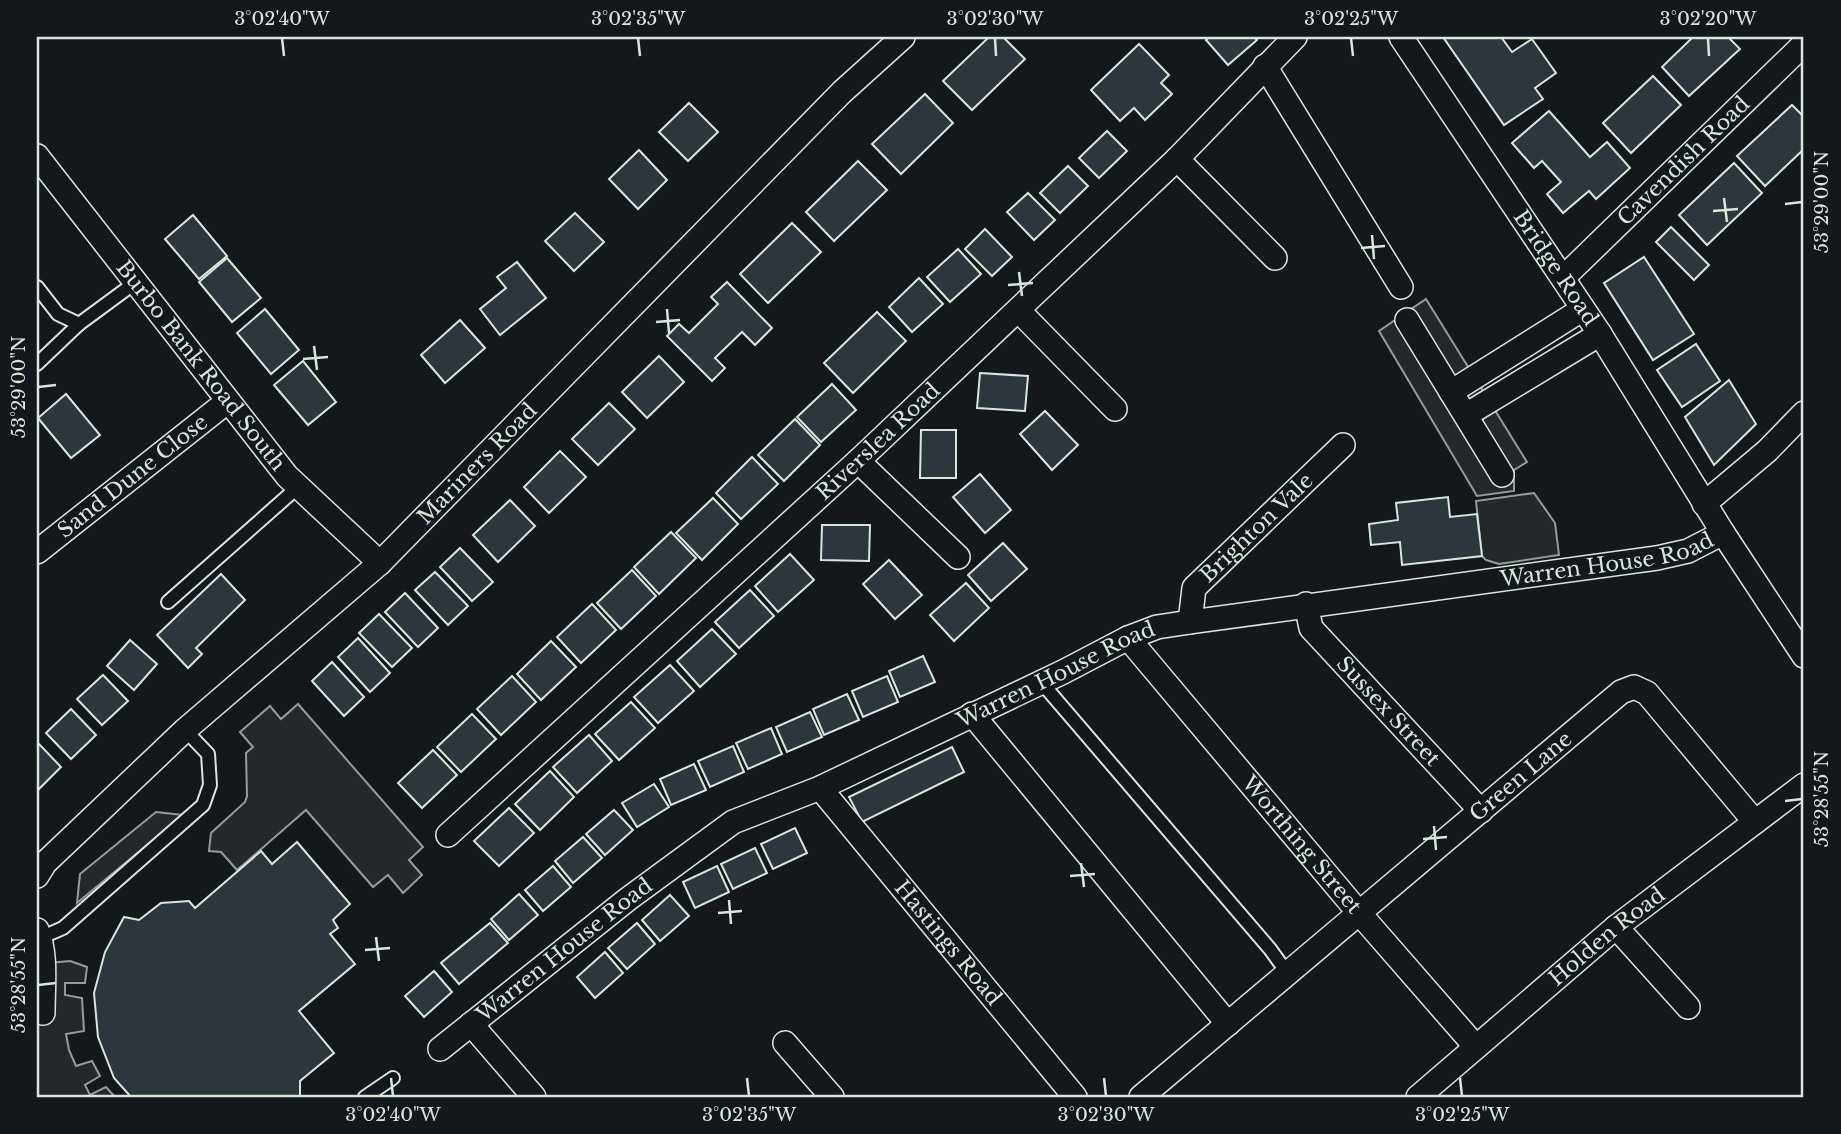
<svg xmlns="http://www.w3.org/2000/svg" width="1841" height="1134" viewBox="0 0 1841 1134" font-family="'Libre Baskerville',serif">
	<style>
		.parking { fill: #24282b; stroke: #939e99; stroke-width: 2 }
		.building { fill: #2c363c; stroke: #d8e6dc; stroke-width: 2 }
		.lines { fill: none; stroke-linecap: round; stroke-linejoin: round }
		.lane-casing { stroke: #d8e6dc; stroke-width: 16 }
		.street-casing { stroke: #d8e6dc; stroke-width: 26 }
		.lane { stroke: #14181c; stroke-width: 12 }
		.street { stroke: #14181c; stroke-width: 23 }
		.ticks { fill: none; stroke: #d8e6dc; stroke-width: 2.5 }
		.labels { text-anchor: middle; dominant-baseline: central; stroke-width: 5; stroke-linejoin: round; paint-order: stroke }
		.street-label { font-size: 21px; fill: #d8e6dc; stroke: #14181c }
		.neatline { fill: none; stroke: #d8e6dc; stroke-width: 2.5 }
		.ticks-label { font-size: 18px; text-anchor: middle; fill: #d8e6dc }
	</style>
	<rect width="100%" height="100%" fill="#14181c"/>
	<g class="parking">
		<polygon points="1426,299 1527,462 1514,470 1514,491 1477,496 1379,331"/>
		<polygon points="1534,493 1555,523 1559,555 1499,564 1486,560 1482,556 1476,501"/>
		<polygon points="298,704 423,847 409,860 422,875 403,893 388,875 373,887 306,810 237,870 221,852 209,851 211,833 245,802 247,796 246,753 253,747 240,732 270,706 281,719"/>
		<polygon points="156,812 183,815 77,903 80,874"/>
		<polygon points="70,961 87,967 85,983 65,983 65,995 82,998 84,1031 66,1034 69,1050 76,1066 92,1061 100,1076 85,1085 90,1095 106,1087 115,1097 37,1097 37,964"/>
	</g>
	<g class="building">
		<polygon points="989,37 1003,37 1025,59 972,110 943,81"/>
		<polygon points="1209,37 1254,37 1257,40 1228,65 1206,40"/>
		<polygon points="1443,37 1501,37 1512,52 1532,39 1556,73 1535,88 1543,99 1504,125"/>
		<polygon points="1693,37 1728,37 1740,49 1689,96 1662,67"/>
		<polygon points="1139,44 1169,75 1161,83 1172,94 1145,120 1134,108 1120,121 1091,90"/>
		<polygon points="1653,76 1681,105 1631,153 1603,123"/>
		<polygon points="925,94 953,123 901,174 872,144"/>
		<polygon points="689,103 718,132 688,161 659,132"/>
		<polygon points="1792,105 1804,117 1804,149 1765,186 1737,156"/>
		<polygon points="1549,111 1590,157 1607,142 1630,168 1596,199 1589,191 1563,213 1547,194 1561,182 1542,161 1534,168 1512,143"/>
		<polygon points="1107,131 1127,151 1099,178 1079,158"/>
		<polygon points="639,150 667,180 638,209 609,179"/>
		<polygon points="858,161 887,190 834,241 806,212"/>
		<polygon points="1734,163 1762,193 1707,245 1679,215"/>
		<polygon points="1068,166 1088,186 1060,213 1040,193"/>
		<polygon points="1028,193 1055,220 1034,240 1007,212"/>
		<polygon points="575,213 604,242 574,271 545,241"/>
		<polygon points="193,215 227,256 199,279 165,239"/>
		<polygon points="792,223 821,252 768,303 740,274"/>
		<polygon points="1671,227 1709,265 1694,280 1656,242"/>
		<polygon points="985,229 1012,257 992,276 965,249"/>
		<polygon points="958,249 981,274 950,302 927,277"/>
		<polygon points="1644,257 1694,334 1653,360 1604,283"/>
		<polygon points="227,258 261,298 232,322 199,282"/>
		<polygon points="517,262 546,298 500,335 480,309 506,288 497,277"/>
		<polygon points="919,278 943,304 912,332 889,307"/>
		<polygon points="727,282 772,328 755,345 742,332 715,358 725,368 712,381 667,336 679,324 689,333 718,304 711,297"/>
		<polygon points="265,309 299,350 271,374 237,333"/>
		<polygon points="877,312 906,341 853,393 824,363"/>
		<polygon points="460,320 485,348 445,383 421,355"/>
		<polygon points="1696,344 1720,381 1682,407 1657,370"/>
		<polygon points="659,356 684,382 647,418 622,392"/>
		<polygon points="303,361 336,402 308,425 274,385"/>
		<polygon points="980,373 1028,376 1025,411 977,408"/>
		<polygon points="1729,380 1756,424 1714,465 1685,417"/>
		<polygon points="832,384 856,410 821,442 797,417"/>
		<polygon points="66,394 100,435 71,458 38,418"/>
		<polygon points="609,403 635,429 598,465 572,439"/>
		<polygon points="1045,411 1078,445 1052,470 1020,434"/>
		<polygon points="795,419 820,445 784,481 758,455"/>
		<polygon points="921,430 956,430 956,478 920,478"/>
		<polygon points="560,451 586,477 549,513 524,487"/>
		<polygon points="752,457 778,484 741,519 716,493"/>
		<polygon points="980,474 1011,510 985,533 953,497"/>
		<polygon points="1448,497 1450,517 1477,514 1482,556 1402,565 1400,542 1371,545 1369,524 1398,520 1396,503"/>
		<polygon points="713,498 738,524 702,560 676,533"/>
		<polygon points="510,500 535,526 498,562 473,535"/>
		<polygon points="822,525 870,525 869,561 821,560"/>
		<polygon points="671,532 696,558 659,594 634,567"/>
		<polygon points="1003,543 1027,569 991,601 968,575"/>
		<polygon points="460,548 493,582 472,601 440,567"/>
		<polygon points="790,554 814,580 778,612 755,586"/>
		<polygon points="889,560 922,595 895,619 863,584"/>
		<polygon points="632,570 656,596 621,629 597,603"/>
		<polygon points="435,572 468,606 448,625 415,590"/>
		<polygon points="221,574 245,600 196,648 202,654 188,668 157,635"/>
		<polygon points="966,583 989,608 954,641 930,615"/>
		<polygon points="750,590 774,616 739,648 715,622"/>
		<polygon points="405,593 438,628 418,647 385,612"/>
		<polygon points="592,604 616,630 581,663 557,637"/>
		<polygon points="379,614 412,648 392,667 359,633"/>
		<polygon points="712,629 736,654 700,687 677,661"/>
		<polygon points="358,638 390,673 370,692 338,657"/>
		<polygon points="130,640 157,664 134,690 107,666"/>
		<polygon points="551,641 576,667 541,700 517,674"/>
		<polygon points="923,656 935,682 900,697 889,671"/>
		<polygon points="332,662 364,697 344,716 312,681"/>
		<polygon points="670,665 694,691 658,723 634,697"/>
		<polygon points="103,675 128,701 102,725 77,699"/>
		<polygon points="512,676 536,702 501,735 477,709"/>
		<polygon points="887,676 898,702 863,717 852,691"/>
		<polygon points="847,694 859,720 824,735 813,709"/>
		<polygon points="631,702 655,728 619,760 595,734"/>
		<polygon points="71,709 96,735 71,759 46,733"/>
		<polygon points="810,712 822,737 787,752 776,727"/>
		<polygon points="472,714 496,739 461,772 437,747"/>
		<polygon points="771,728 782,754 748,769 736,743"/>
		<polygon points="589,735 612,761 577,793 553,767"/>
		<polygon points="37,742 61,767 37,791"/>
		<polygon points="733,746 744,772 710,787 698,761"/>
		<polygon points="952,747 964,772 862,822 849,797"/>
		<polygon points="433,750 457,775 422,808 398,783"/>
		<polygon points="694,764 706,790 671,805 660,779"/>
		<polygon points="550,771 574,797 540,830 515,804"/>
		<polygon points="654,784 669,807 637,827 622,803"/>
		<polygon points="509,808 534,833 499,866 474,841"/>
		<polygon points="614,810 633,830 605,855 586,834"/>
		<polygon points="795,828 807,853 773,869 761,844"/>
		<polygon points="583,837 602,858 573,883 555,861"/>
		<polygon points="297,842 350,904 333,920 338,928 330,934 355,964 299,1011 334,1053 300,1081 300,1097 131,1097 114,1078 98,1037 94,993 105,952 124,917 139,920 161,903 189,901 195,908 261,851 272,864"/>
		<polygon points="755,848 767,873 733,889 721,864"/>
		<polygon points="553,866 571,887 543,911 525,890"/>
		<polygon points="717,866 729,892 695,908 683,882"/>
		<polygon points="519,894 538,915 509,940 491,919"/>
		<polygon points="670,895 689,916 660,941 642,920"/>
		<polygon points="490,923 508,943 459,984 441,963"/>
		<polygon points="637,923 655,944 627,969 608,948"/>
		<polygon points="605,952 623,973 595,998 577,977"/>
		<polygon points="434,971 452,992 424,1017 405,996"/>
	</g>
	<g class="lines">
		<defs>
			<g id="lane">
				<polyline points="37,287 58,314 79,324 136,282"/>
				<polyline points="37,364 79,324"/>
				<polyline points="168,602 298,487"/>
				<polyline points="1041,682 1270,949 1288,974"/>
				<polyline points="40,938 63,928 203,805 210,785 208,754 185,730"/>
				<polyline points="365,1097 393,1078"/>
			</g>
			<g id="street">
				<path id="s1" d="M1401 37 1600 334 1723 533 1804 656"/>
				<polyline points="1265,66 1401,287"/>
				<path id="s2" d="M37 156 287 476 380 563"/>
				<polyline points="1177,159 1275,258"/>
				<path id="s3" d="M1563 278 1804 44"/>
				<polyline points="1018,310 1115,409"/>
				<polyline points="1407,320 1502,475"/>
				<polyline points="1451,392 1583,309"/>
				<polyline points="1466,415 1600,334"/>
				<polyline points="858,461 958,557"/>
				<polyline points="1704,504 1767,451 1804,413"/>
				<path id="s4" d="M37 552 228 401"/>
				<path id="s5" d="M1306 604 1311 628 1481 811"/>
				<path id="s6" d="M1190 622 1194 588 1343 445"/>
				<path id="s7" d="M1128 638 1360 914 1476 1047"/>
				<polyline points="972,714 1228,1024"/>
				<path id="s8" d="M820 788 1075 1097"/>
				<path id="s9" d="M448 835 858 461 1177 159 1295 37"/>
				<path id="s10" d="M37 876 45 863 185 730 380 563 842 92 903 37"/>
				<polyline points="1616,927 1688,1007"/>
				<path d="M37 930C47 954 43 987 43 1013"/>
				<polyline points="471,1024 534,1097"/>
				<polyline points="785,1043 832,1097"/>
				<path id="s11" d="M440 1049 628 899 733 822 820 788 1063 672 1128 638 1157 627 1190 622 1657 558 1688 551 1723 533"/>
				<path id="s12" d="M1141 1097 1621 692 1634 687 1647 693 1755 822"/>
				<path id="s13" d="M1418 1097 1616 927 1804 785"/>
			</g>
		</defs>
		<use href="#lane" class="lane-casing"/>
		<use href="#street" class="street-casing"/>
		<use href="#lane" class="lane"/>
		<use href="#street" class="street"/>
	</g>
	<path class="ticks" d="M282 38 284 56M638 38 640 56M995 38 996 56M1351 38 1353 56M1708 38 1709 56M1724 198 1727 222M1785 204 1802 202M1713 211 1738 209M1372 235 1374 259M1361 248 1385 246M1019 272 1022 296M1008 285 1033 283M667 309 669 333M656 322 680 320M314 346 317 370M303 359 328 357M38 387 56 385M1785 801 1802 799M1434 826 1436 850M1423 839 1447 837M1081 863 1084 887M1070 876 1095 874M729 900 731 924M718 913 742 911M376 937 379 961M365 950 390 948M38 985 56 983M391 1078 393 1096M747 1078 749 1096M1104 1078 1106 1096M1460 1078 1462 1096"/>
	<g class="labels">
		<g class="street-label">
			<text stroke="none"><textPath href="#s3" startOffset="168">Cavendish Road</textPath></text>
			<text stroke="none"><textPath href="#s1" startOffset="278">Bridge Road</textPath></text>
			<text stroke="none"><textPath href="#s2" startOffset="266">Burbo Bank Road South</textPath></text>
			<text stroke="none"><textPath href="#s9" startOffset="583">Riverslea Road</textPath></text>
			<text stroke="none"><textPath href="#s10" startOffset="604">Mariners Road</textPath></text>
			<text stroke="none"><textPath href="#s4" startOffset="122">Sand Dune Close</textPath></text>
			<text stroke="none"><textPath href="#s6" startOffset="121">Brighton Vale</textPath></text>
			<text stroke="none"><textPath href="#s11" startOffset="1293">Warren House Road</textPath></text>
			<text stroke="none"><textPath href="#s11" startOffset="726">Warren House Road</textPath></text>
			<text stroke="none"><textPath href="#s5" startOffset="138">Sussex Street</textPath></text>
			<text stroke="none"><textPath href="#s12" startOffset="497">Green Lane</textPath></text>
			<text stroke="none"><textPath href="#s7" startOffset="270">Worthing Street</textPath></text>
			<text stroke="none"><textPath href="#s13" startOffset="248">Holden Road</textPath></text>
			<text stroke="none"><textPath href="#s8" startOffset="201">Hastings Road</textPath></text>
			<text stroke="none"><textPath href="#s11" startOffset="159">Warren House Road</textPath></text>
		</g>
	</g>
	<rect width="1841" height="1134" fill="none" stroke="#14181c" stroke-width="77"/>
	<rect x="38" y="38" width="1764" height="1058" class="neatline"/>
	<g class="ticks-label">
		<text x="282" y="25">3°02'40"W</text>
		<text x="638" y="25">3°02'35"W</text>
		<text x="995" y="25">3°02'30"W</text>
		<text x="1351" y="25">3°02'25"W</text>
		<text x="1708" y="25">3°02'20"W</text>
		<text transform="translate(1822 202) rotate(-90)" y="6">53°29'00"N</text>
		<text transform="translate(19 387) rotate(-90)" y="6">53°29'00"N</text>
		<text transform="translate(1822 799) rotate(-90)" y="6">53°28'55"N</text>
		<text transform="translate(19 985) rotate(-90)" y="6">53°28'55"N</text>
		<text x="393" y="1121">3°02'40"W</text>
		<text x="749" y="1121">3°02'35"W</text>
		<text x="1106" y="1121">3°02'30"W</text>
		<text x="1462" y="1121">3°02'25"W</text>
	</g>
</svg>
